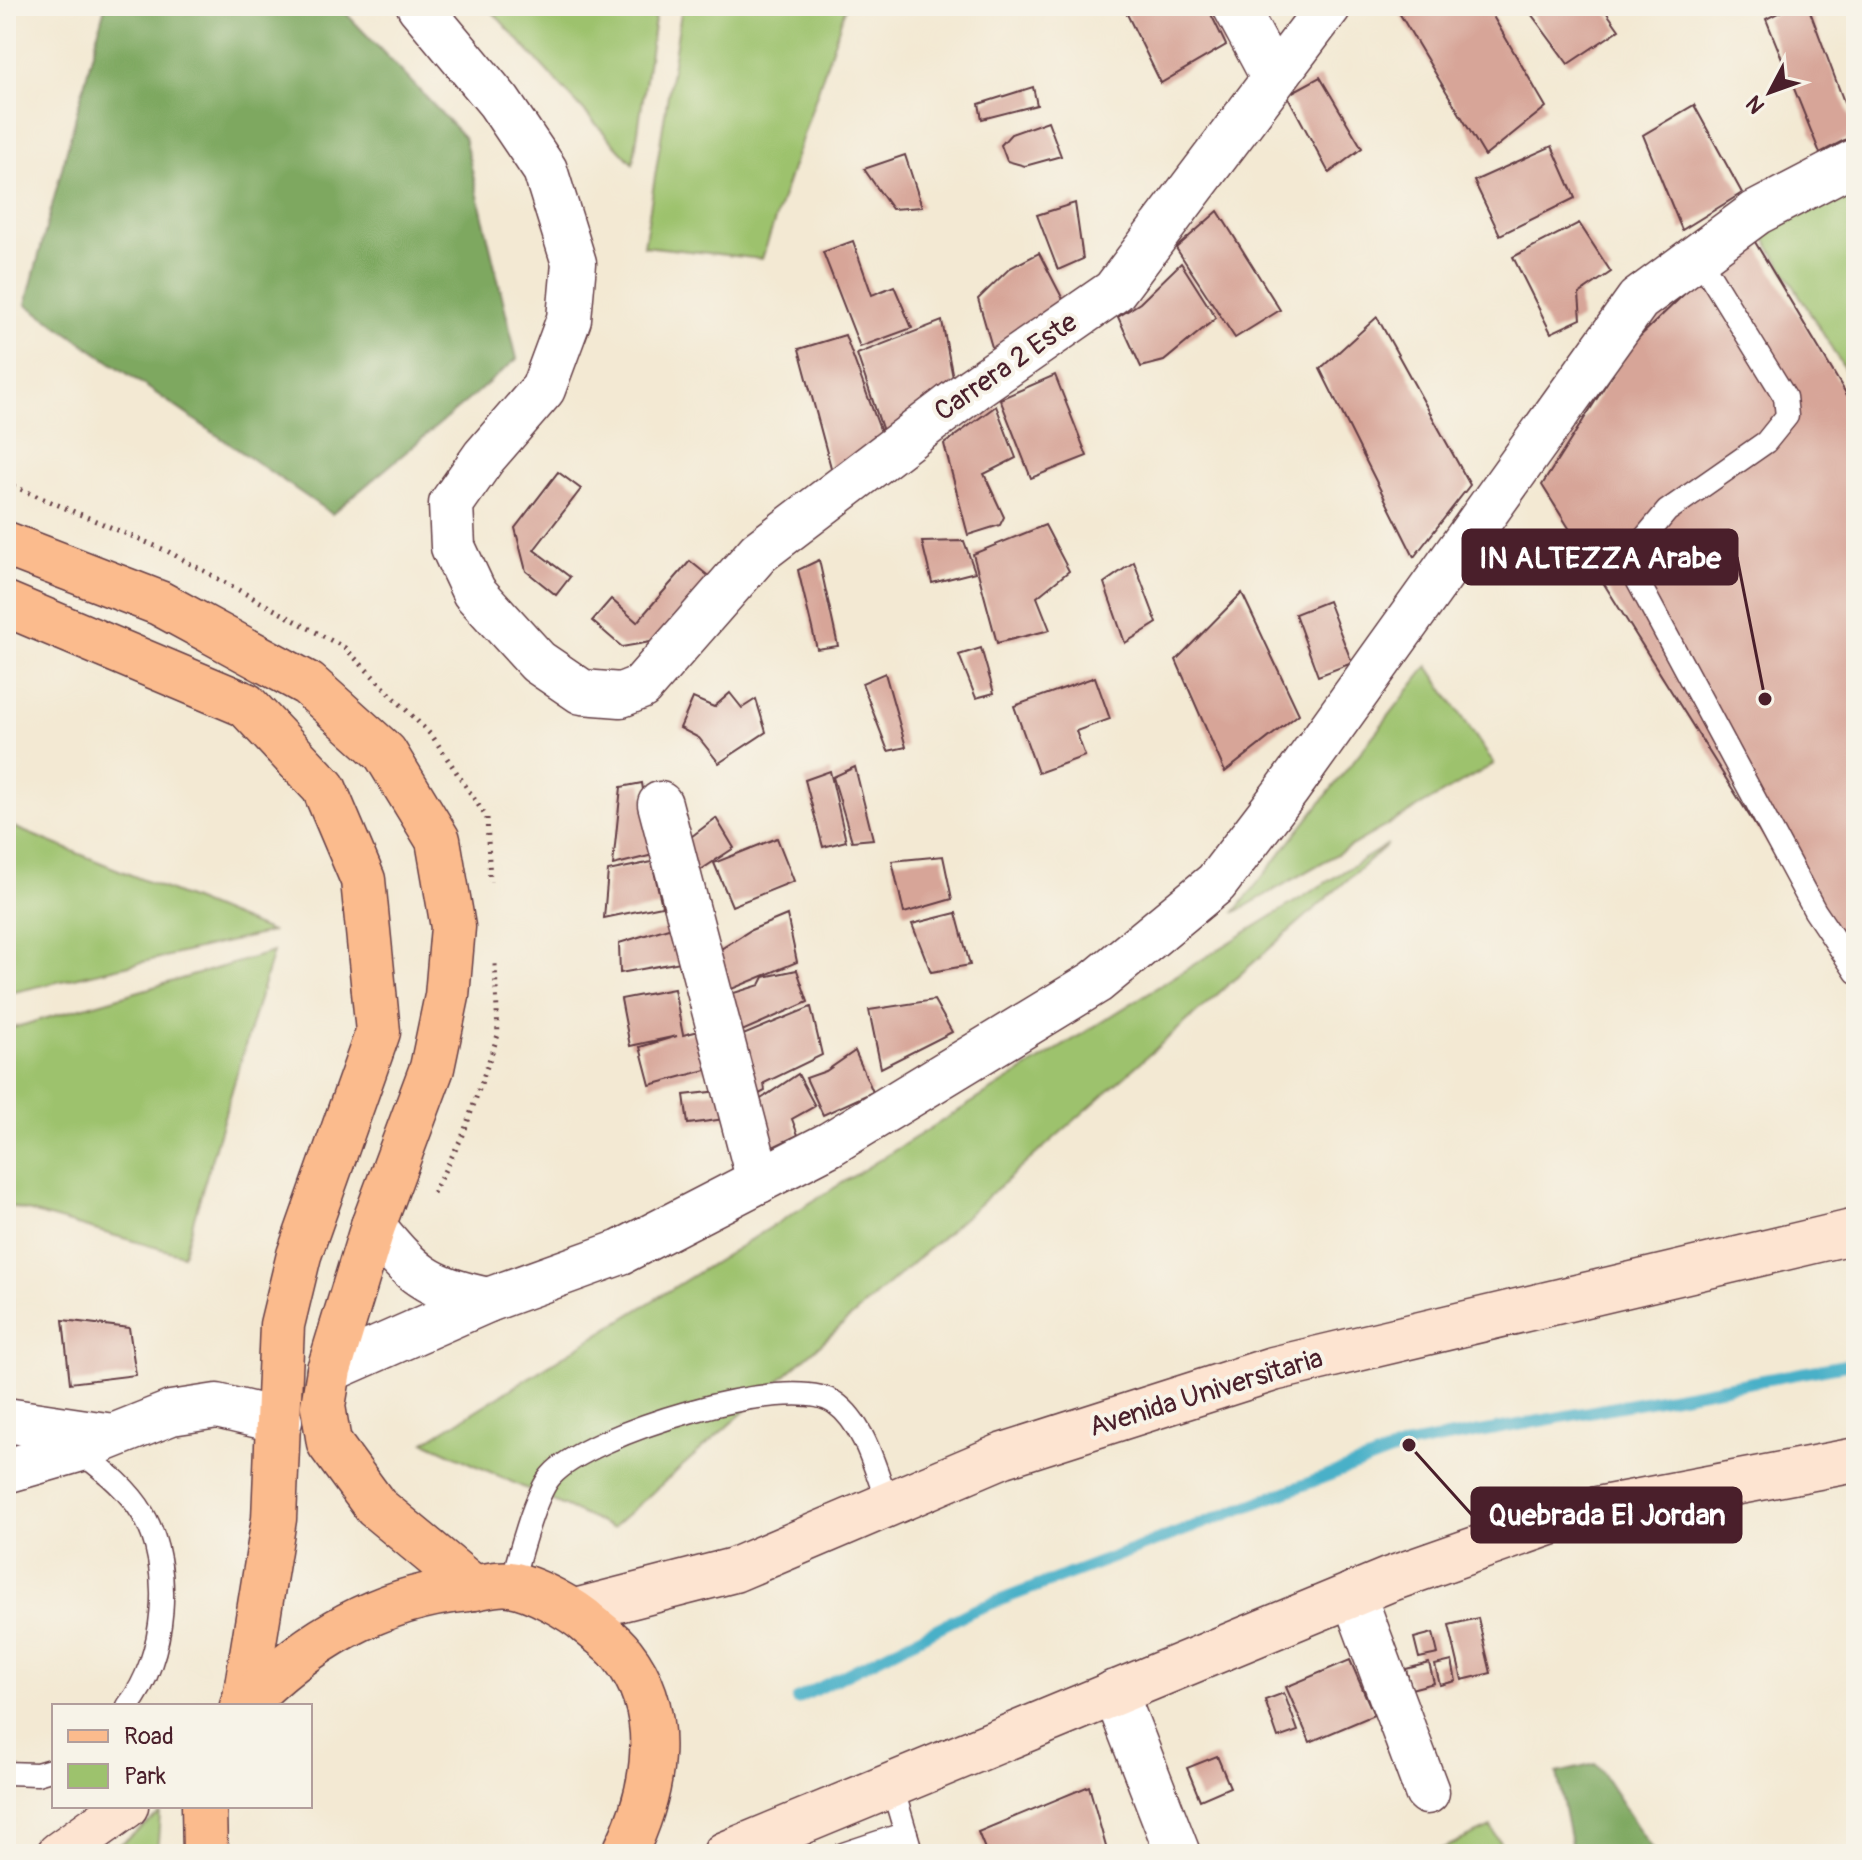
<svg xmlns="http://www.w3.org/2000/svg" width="1862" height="1860" viewBox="0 0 1862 1860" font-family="Pangolin,sans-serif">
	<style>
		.green { fill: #9dc26d; stroke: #74704c; stroke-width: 2 }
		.forest { fill: #7ea860; stroke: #646446; stroke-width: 2 }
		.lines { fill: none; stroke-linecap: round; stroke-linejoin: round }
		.stream { stroke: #49b0c8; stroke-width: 12 }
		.building { fill: #d7a598 }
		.lane-casing { stroke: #633d44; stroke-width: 25 }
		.street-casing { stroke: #633d44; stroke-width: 47 }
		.secondary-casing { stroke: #633d44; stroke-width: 47 }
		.primary-casing { stroke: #633d44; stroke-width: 47 }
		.path { stroke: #633d44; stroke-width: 5; stroke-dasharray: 2 6; stroke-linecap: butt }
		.lane { stroke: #fff; stroke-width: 22 }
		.street { stroke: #fff; stroke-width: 44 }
		.secondary { stroke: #fde4d1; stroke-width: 44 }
		.primary { stroke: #fbbb8d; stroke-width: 44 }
		.labels { text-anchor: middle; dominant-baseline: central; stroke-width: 8; stroke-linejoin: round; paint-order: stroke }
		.street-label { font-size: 28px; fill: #4a1f2b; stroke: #f7f3e8 }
		.leader { fill: none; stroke: #4a1f2b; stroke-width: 3 }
		.callout-dot { fill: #4a1f2b; stroke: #f7f3e8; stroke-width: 3 }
		.callout { fill: #4a1f2b; stroke: #4a1f2b; stroke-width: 3 }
		.callout-label { font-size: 30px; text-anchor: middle; font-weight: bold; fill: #fff }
	</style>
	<rect width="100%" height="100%" fill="#f7f3e8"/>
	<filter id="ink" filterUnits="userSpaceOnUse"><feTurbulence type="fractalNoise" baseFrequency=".0125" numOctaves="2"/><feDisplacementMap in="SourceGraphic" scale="16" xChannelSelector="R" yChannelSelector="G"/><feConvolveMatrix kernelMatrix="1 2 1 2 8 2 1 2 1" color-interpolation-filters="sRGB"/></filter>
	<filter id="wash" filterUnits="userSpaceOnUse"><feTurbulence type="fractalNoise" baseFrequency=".006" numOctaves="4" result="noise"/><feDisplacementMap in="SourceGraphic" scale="32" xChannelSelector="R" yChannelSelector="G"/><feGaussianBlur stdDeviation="1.8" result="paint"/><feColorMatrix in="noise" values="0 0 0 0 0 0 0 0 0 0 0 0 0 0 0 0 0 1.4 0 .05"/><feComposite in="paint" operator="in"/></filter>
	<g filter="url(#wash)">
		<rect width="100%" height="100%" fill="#f3e9d3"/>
		<g class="green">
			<polygon points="487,6 657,6 633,164"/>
			<polygon points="682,6 846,6 762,259 644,246"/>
			<polygon points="1856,179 1856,388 1758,227"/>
			<polygon points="1428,666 1494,764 1234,913"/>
			<polygon points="6,824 271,932 6,994"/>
			<polygon points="1388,844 612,1528 425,1442"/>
			<polygon points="273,952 183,1255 6,1205 6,1030"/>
			<polygon points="160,1814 157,1854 107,1854"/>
			<polygon points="1491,1827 1507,1854 1430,1854"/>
		</g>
		<g class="forest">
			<polygon points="105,6 339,6 464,137 517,359 332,514 26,304"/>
			<polygon points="1596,1764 1655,1854 1573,1854 1557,1773"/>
		</g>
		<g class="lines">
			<polyline class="stream" points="797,1699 972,1611 1409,1445 1856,1363"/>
		</g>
		<g id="blocks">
			<g class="building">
				<polygon points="1123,6 1207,6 1226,45 1161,83"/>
				<polygon points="1395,6 1487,6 1546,107 1485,156"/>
				<polygon points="1538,6 1602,6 1619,30 1568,64 1529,11"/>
				<polygon points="1792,6 1808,6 1856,134 1820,153 1766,19"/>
				<polygon points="1320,77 1362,148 1329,173 1287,95"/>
				<polygon points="1033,87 1037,105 982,119 979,104"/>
				<polygon points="1694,105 1742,193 1682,230 1643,135"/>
				<polygon points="1048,121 1061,156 1025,166 1007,161 1001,145 1011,134"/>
				<polygon points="1552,146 1575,198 1500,235 1474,181"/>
				<polygon points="905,155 922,207 892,209 864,169"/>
				<polygon points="1075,203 1083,259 1058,270 1037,215"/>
				<polygon points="1218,211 1280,310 1235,338 1176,248"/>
				<polygon points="1579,223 1611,272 1579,294 1581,319 1551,333 1513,257"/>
				<polygon points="1749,232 1856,410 1856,986 1542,485 1631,345"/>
				<polygon points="853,241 872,295 894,286 912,328 860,347 823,252"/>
				<polygon points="1039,253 1068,309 994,354 978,299 1010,268"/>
				<polygon points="1181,263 1216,318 1164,361 1141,367 1118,317 1140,303"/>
				<polygon points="1377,317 1470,485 1414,557 1320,369"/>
				<polygon points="942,321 955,388 886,440 857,354"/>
				<polygon points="845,335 882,435 833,475 799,349"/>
				<polygon points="1055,375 1087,456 1031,478 1000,399"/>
				<polygon points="996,406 1016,458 984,474 1004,517 1000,525 968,535 944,444"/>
				<polygon points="558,472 581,489 534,550 570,577 556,595 526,571 515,528"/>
				<polygon points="1045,525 1069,571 1037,597 1050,630 997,643 973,554"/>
				<polygon points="964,541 975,572 932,583 922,542"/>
				<polygon points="819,560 838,646 817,649 798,570"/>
				<polygon points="690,561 711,578 656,641 622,647 592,621 611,599 637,622"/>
				<polygon points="1134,562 1157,623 1125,643 1104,583"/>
				<polygon points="1242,593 1299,714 1225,772 1176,660"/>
				<polygon points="1328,601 1352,663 1318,676 1295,614"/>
				<polygon points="981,648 994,693 976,698 959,655"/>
				<polygon points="885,673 906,747 888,751 862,683"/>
				<polygon points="1095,677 1110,719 1076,731 1085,756 1038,773 1014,706"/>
				<polygon points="730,693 742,708 756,699 766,732 719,763 699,738 680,728 693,698 714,707"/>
				<polygon points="855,767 873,839 852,841 833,777"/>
				<polygon points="830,771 846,841 823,847 805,780"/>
				<polygon points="642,783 653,855 613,865 621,787"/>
				<polygon points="716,818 734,848 693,875 679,846"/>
				<polygon points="777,838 794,881 732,906 714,863"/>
				<polygon points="943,856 952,899 904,913 892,861"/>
				<polygon points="652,862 662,906 604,918 608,871"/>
				<polygon points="956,913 970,965 931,972 912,924"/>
				<polygon points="787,915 797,962 722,993 710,956 751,930"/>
				<polygon points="675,926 686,961 620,973 619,943"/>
				<polygon points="797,970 808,1002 733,1035 721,997 760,985 764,977"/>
				<polygon points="674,989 683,1035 699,1031 710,1069 650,1085 640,1047 677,1036 630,1046 621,999"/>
				<polygon points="934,1000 952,1032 881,1068 869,1010"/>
				<polygon points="811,1007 822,1055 764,1083 765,1091 750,1099 731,1040"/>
				<polygon points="855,1051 873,1092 823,1115 806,1078 826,1071"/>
				<polygon points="798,1074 815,1106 792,1119 798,1135 771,1148 752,1105"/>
				<polygon points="728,1090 732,1118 688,1124 684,1095"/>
				<polygon points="13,1297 13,1388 6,1388 6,1298"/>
				<polygon points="63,1320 129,1328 136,1375 70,1383"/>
				<polygon points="1478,1618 1491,1673 1462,1680 1449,1625"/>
				<polygon points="1433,1633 1438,1654 1419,1658 1414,1638"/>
				<polygon points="1350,1660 1374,1715 1310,1742 1286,1687"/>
				<polygon points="1452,1661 1456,1681 1440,1685 1435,1665"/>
				<polygon points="1429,1663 1434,1683 1411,1689 1406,1669"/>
				<polygon points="1284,1693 1298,1731 1278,1738 1265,1700"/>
				<polygon points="1217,1756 1230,1787 1200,1800 1187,1768"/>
				<polygon points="1089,1786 1108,1854 987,1854 978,1832"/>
			</g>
		</g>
	</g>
	<g filter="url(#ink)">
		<use href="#blocks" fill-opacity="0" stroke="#633d44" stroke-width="2"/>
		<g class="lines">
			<defs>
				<g id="lane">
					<polyline points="1698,256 1785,397 1787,416 1766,442 1667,511 1637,547 1636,578 1815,911 1856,972"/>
					<path d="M78 1450C102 1469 127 1487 143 1514 174 1566 166 1659 128 1706"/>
					<path d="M511 1584C519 1558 534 1495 551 1476 587 1434 790 1371 835 1403 865 1424 876 1472 888 1504"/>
					<polyline points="6,1773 37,1774 54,1769"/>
					<polyline points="891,1783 912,1854"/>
					<polyline points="843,1854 906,1833"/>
				</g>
				<g id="street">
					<polyline points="419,6 499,102 545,170 574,263 569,319 543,389 484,457 451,504 453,547 474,592 538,662 582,692 621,695 641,687 759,552 974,388 1114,291 1329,6"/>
					<polyline points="1235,6 1273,77"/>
					<polyline points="660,804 759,1181"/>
					<path d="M373 1226C414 1275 424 1286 488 1300"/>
					<polyline points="329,1370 488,1300 621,1252 830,1144 1096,982 1216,883 1287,790 1638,300 1756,213 1856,161"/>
					<polyline points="6,1420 106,1435"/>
					<polyline points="6,1471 78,1450 171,1413 217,1406 280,1421"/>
					<polyline points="1353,1594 1427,1792"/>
					<polyline points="1115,1692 1178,1854"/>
				</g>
				<g id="secondary">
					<polyline points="575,1611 734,1570 1004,1455 1273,1369 1856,1231"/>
					<polyline points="59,1854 126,1806"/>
					<polyline points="725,1854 1388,1580 1581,1512 1856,1460"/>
				</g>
				<g id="primary">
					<polyline points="6,544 159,603 308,684 385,753 438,840 453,927 447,996 432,1068 373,1226 329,1370 323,1406 329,1443 376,1507 474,1588"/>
					<polyline points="6,604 246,705 324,788 363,880 378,1032 299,1255 282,1325 274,1519 244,1704"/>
					<path d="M242 1706C305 1642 378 1597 468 1589 481 1587 498 1582 510 1584 533 1587 574 1610 590 1625 601 1634 614 1643 622 1654 669 1713 655 1792 624 1854"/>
					<polyline points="204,1806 205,1854"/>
				</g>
			</defs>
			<use href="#lane" class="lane-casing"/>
			<use href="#street" class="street-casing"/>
			<use href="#secondary" class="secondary-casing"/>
			<use href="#primary" class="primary-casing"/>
			<g class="path">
				<polyline points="6,483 167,551 345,648 433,737 487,818 490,882"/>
				<polyline points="433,1193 463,1135 498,1035 495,964"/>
			</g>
			<use href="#lane" class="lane"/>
			<use href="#street" class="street"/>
			<use href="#secondary" class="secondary"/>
			<use href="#primary" class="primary"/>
		</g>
	</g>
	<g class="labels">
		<g class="street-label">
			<text transform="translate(1006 367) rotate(-35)">Carrera 2 Este</text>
			<text transform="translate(1206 1393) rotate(-17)">Avenida Universitaria</text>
		</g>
	</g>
	<path class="leader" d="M1765 699L1737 557M1409 1445L1472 1515"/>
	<g class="callout-dot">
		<circle cx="1765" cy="699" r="8"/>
		<circle cx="1409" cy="1445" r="8"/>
	</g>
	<g class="callout">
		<rect x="1463" y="530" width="274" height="54" rx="8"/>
		<rect x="1472" y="1488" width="269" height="54" rx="8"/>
	</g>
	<g class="callout-label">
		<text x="1600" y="568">IN ALTEZZA Arabe</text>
		<text x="1607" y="1525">Quebrada El Jordan</text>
	</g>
	<rect width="1862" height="1860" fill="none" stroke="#f7f3e8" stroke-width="32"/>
	<rect x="52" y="1704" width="260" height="104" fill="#f7f3e8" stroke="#b29e9c" stroke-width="2"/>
	<rect x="68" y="1730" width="40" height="12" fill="#fbbb8d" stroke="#b29e9c" stroke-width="2"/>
	<text x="124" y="1744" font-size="24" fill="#4a1f2b">Road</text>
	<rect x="68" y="1764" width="40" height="24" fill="#9dc26d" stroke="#b29e9c" stroke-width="2"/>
	<text x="124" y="1784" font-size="24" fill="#4a1f2b">Park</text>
	<g transform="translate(1770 92) rotate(229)" stroke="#f7f3e8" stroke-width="6" paint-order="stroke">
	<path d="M0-6L14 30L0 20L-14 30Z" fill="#4a1f2b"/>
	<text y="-12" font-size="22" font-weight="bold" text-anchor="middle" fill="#4a1f2b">N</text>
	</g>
</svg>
